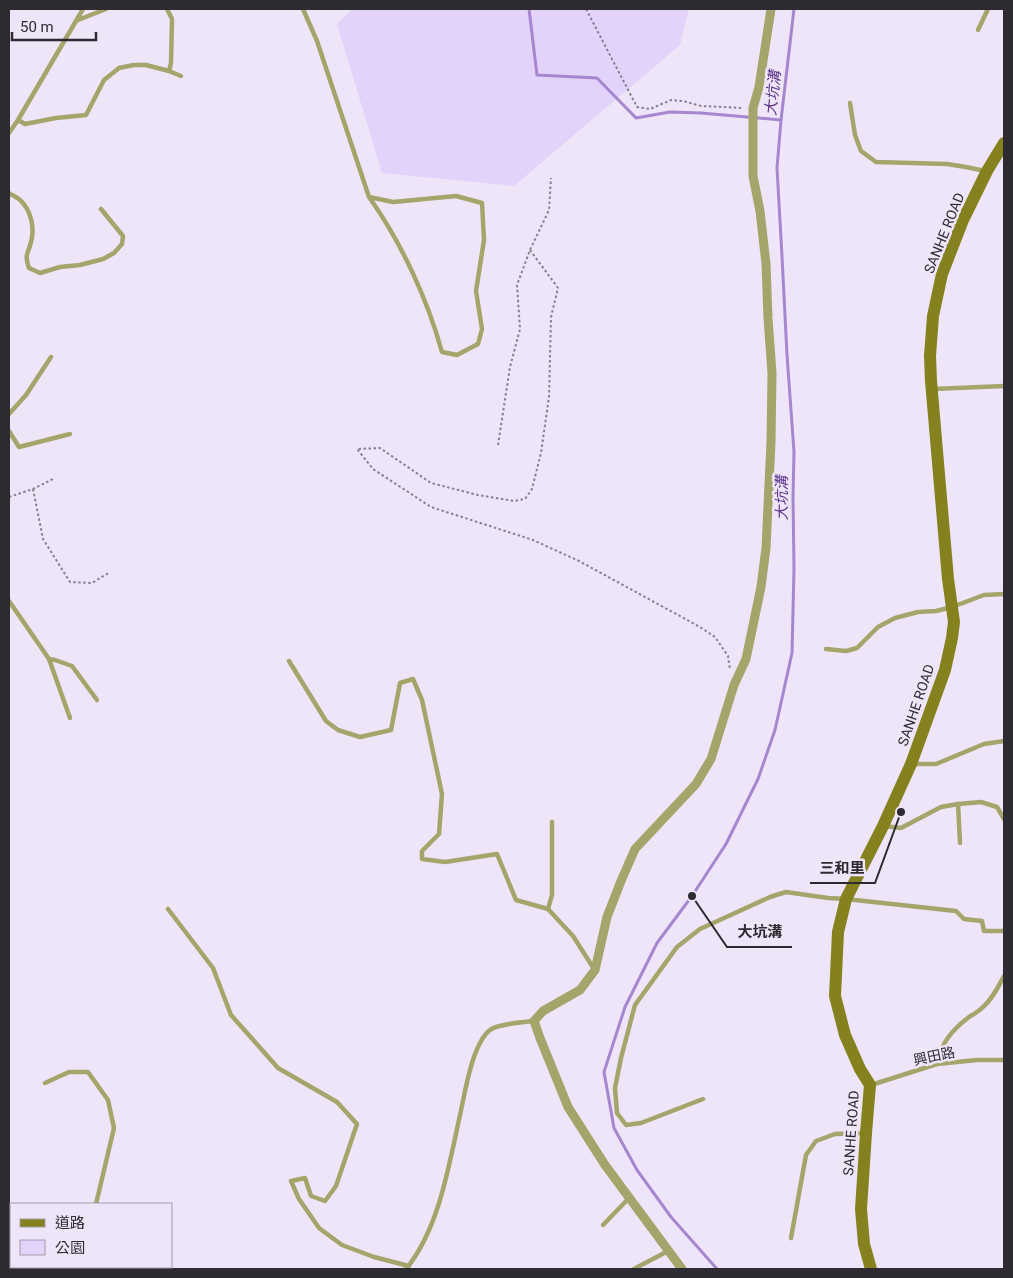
<svg xmlns="http://www.w3.org/2000/svg" width="1013" height="1278" viewBox="0 0 1013 1278" font-family="Roboto,'Noto Sans TC',sans-serif">
	<style>
		.green { fill: #e3d2fa }
		.lines { fill: none; stroke-linecap: round; stroke-linejoin: round }
		.stream { stroke: #a686ce; stroke-width: 3 }
		.path { stroke: #85808c; stroke-width: 2; stroke-dasharray: 2.5 2.5; stroke-linecap: butt }
		.lane { stroke: #a5a46b; stroke-width: 4.5 }
		.street { stroke: #a5a46b; stroke-width: 9 }
		.secondary { stroke: #84811e; stroke-width: 12 }
		.labels { text-anchor: middle; dominant-baseline: central; stroke-width: 5; stroke-linejoin: round; paint-order: stroke }
		.street-label { font-size: 14px; fill: #2d2a31; stroke: #eee6f8 }
		.water-label { font-size: 15px; font-style: italic; fill: #5e3389; stroke: #eee6f8 }
		.leader { fill: none; stroke: #2d2a31; stroke-width: 2 }
		.callout-dot { fill: #2d2a31; stroke: #eee6f8; stroke-width: 2 }
		.callout-label { font-size: 15px; text-anchor: middle; font-weight: bold; fill: #2d2a31; stroke: #eee6f8; stroke-width: 5; stroke-linejoin: round; paint-order: stroke }
	</style>
	<rect width="100%" height="100%" fill="#eee6f8"/>
	<polygon class="green" points="353,9 689,9 680,45 514,186 382,173 337,24"/>
	<g class="lines">
		<g class="stream">
			<polyline points="529,9 537,75 597,78 636,118 670,112 701,113 781,120"/>
			<polyline points="717,1269 671,1217 637,1170 614,1128 604,1072 625,1007 657,943 692,896 726,844 758,779 775,730 792,653 794,569 793,496 794,452 787,355 782,256 777,168 781,120 794,9"/>
		</g>
		<g class="path">
			<polyline points="586,9 637,107 650,109 671,100 683,101 701,106 743,108"/>
			<polyline points="530,250 558,288 551,317 549,397 541,453 532,489 525,499 514,501 478,495 431,483 380,448 357,449 373,469 431,507 533,540 579,561 700,627 715,637 728,656 730,670"/>
			<polyline points="498,445 510,367 520,329 517,285 530,250 549,210 551,178"/>
			<polyline points="33,489 43,539 70,582 92,583 110,572"/>
			<polyline points="9,497 33,489 53,479"/>
		</g>
		<g class="lane">
			<polyline points="167,9 172,19 171,63 169,71 181,76"/>
			<path d="M303 9 317 41 369 197C401 242 427 298 442 352L457 355 478 344 482 329 476 291 484 240 482 203 456 196 393 202 369 197"/>
			<polyline points="78,20 106,9"/>
			<polyline points="978,30 988,9"/>
			<polyline points="850,103 855,135 861,151 876,162 947,164 966,167 985,171"/>
			<polyline points="18,120 25,124 56,118 86,115 104,80 119,68 134,65 146,65 169,71"/>
			<polyline points="9,133 18,120 83,9"/>
			<path d="M9 193C12 195 16 197 19 199 31 209 35 228 31 242 28 255 24 253 29 268L40 273 60 267 80 265 103 259 114 253 122 244 123 236 101 209"/>
			<polyline points="933,389 1004,386"/>
			<polyline points="9,414 26,395 51,357"/>
			<polyline points="9,431 19,447 70,434"/>
			<polyline points="9,601 49,659 70,718"/>
			<polyline points="826,649 846,651 857,648 878,627 895,618 918,612 936,611 952,607 984,595 1004,594"/>
			<polyline points="49,659 55,660 72,666 97,700"/>
			<polyline points="289,661 326,721 338,730 360,737 391,730 400,683 413,679 422,700 442,794 439,834 422,851 422,859 445,862 497,854 516,900 548,909 573,936 594,969"/>
			<polyline points="912,764 936,764 984,744 1004,741"/>
			<polyline points="958,804 960,843"/>
			<polyline points="884,826 901,828 941,807 958,804 981,802 997,807 1004,819"/>
			<polyline points="168,909 213,968 231,1015 278,1068 337,1102 357,1124 336,1186 325,1201 311,1196 305,1178 291,1181 299,1199 319,1228 342,1245 374,1257 409,1266"/>
			<polyline points="548,909 552,895 552,822"/>
			<path d="M937 1064C941 1043 952 1030 969 1017 974 1014 978 1012 982 1008 992 1000 998 987 1004 976"/>
			<polyline points="45,1083 69,1072 88,1072 108,1100 114,1128 96,1204"/>
			<polyline points="871,1085 937,1064 977,1060 1004,1060"/>
			<polyline points="703,1099 641,1123 626,1125 617,1113 615,1088 621,1058 635,1005 677,947 700,929 770,897 786,892 828,898 846,899 956,911 964,919 982,921 984,931 1004,931"/>
			<polyline points="603,1225 629,1198"/>
			<polyline points="791,1238 806,1155 816,1141 835,1134 864,1133"/>
			<polyline points="95,1269 96,1267"/>
			<path d="M406 1269C439 1229 449 1165 460 1115 465 1093 472 1044 490 1030 497 1024 524 1022 534 1021"/>
			<polyline points="634,1269 668,1251"/>
		</g>
		<polyline class="street" points="682,1269 605,1165 568,1107 540,1038 534,1021 543,1011 580,990 595,970 607,917 621,881 635,849 696,784 711,759 734,685 746,659 761,587 766,548 771,442 772,373 768,318 766,264 760,211 753,176 753,108 759,87 771,9"/>
		<polyline class="secondary" points="871,1269 864,1244 861,1209 866,1133 870,1085 860,1069 845,1035 835,996 838,932 846,899 883,826 911,764 945,670 952,638 954,622 948,579 931,381 930,356 933,316 942,274 963,220 987,171 1004,143"/>
	</g>
	<g class="labels">
		<g class="street-label">
			<text transform="translate(944 233) rotate(-68)">SANHE ROAD</text>
			<text transform="translate(916 705) rotate(-71)">SANHE ROAD</text>
			<text transform="translate(934 1056) rotate(-12)">興田路</text>
			<text transform="translate(851 1133) rotate(-86)">SANHE ROAD</text>
		</g>
		<g class="water-label">
			<text transform="translate(773 93) rotate(-84)">大坑溝</text>
			<text transform="translate(782 498) rotate(-90)">大坑溝</text>
		</g>
	</g>
	<path class="leader" d="M901 812L875 883H810M692 896L727 947H792"/>
	<g class="callout-dot">
		<circle cx="901" cy="812" r="5"/>
		<circle cx="692" cy="896" r="5"/>
	</g>
	<g class="callout-label">
		<text x="842" y="873">三和里</text>
		<text x="760" y="937">大坑溝</text>
	</g>
	<rect width="1013" height="1278" fill="none" stroke="#2d2a31" stroke-width="20"/>
	<rect x="10" y="1203" width="162" height="65" fill="#eee6f8" stroke="#a19ba8"/>
	<rect x="20" y="1219" width="25" height="8" fill="#84811e" stroke="#a19ba8"/>
	<text x="55" y="1228" font-size="15" fill="#2d2a31">道路</text>
	<rect x="20" y="1240" width="25" height="15" fill="#e3d2fa" stroke="#a19ba8"/>
	<text x="55" y="1253" font-size="15" fill="#2d2a31">公園</text>
	<path d="M12 32v8h84v-8" fill="none" stroke="#2d2a31" stroke-width="2.5"/>
	<text x="20" y="32" font-size="15" fill="#2d2a31" stroke="#eee6f8" stroke-width="4" paint-order="stroke">50 m</text>
</svg>
